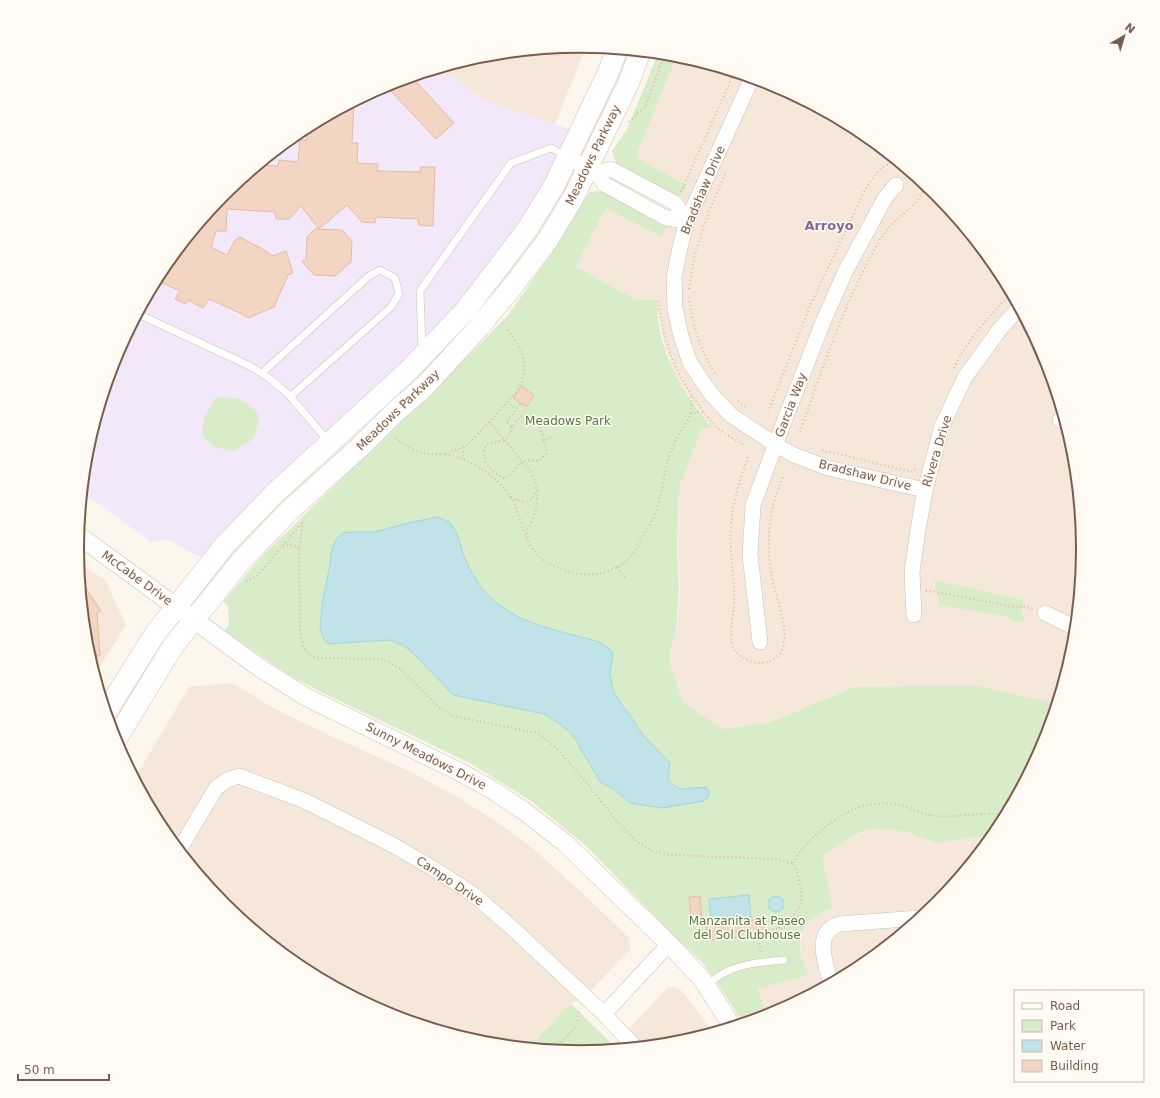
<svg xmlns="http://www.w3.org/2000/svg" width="1160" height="1098" viewBox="0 0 1160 1098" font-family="'DejaVu Sans',sans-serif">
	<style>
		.residential { fill: #f5e8da }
		.education { fill: #f3e8fa }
		.green { fill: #d8ecc9; fill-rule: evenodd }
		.water { fill: #bfe3e8; stroke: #a5d3da }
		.building { fill: #f3d5c3; stroke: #e6bba3 }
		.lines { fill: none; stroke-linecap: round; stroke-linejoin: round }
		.service-casing { stroke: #d1beb0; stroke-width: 8 }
		.minor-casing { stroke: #d1beb0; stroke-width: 16 }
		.tertiary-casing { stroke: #d1beb0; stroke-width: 19 }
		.secondary-casing { stroke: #d6c0b0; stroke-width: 22 }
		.path { stroke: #d9b8a5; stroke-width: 2; stroke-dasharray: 1 3; stroke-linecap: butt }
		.service { stroke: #fff; stroke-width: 7 }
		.minor { stroke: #fff; stroke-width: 15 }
		.tertiary { stroke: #fff; stroke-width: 18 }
		.secondary { stroke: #fff; stroke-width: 21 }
		.labels { text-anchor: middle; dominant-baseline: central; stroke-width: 3; stroke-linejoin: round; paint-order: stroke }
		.street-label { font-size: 12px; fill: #7a5c4d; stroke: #fffaf3 }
		.park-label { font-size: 12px; fill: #537a41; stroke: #fffaf3 }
		.neighbourhood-label { font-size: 13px; font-weight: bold; fill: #846695; stroke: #fffaf3 }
		.rim { fill: none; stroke: #7a5c4d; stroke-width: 2 }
	</style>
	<rect width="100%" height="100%" fill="#fdf6ec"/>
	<g class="residential">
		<polygon points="580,46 586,47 555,124 486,101 440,68 482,56"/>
		<polygon points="677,56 773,84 860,131 936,193 998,270 1045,357 1073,451 1083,549 1073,647 1056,703 972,685 854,687 768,723 722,729 683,702 670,663 670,651 678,621 680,588 678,551 679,488 701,431 704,428 712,428 683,386 673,368 665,346 660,323 657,300 637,300 576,267 606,208 662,237 682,195 687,185 636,157"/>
		<polygon points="78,561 106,581 126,625 95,674 87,647"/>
		<polygon points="232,683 277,710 331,736 409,771 454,795 494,820 529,845 581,892 628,936 631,949 585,996 568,1006 533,1043 527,1047 482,1042 387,1014 300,967 224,905 162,828 135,778 189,687"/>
		<polygon points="877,829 906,832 936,843 993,835 936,905 859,967 767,1015 758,989 808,975 802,958 800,944 802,933 809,923 817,914 826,910 833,909 822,855 864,831"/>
		<polygon points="674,987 682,991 713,1032 678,1042 617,1048 613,1045 668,988"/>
	</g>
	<polygon class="education" points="440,68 486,101 573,130 554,166 518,226 440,326 203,559 166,539 151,542 83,493 87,451 115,356 162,269 224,193 301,131 388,84"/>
	<g class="green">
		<polygon points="658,54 677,56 636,157 687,185 682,195 678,196 669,194 616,163 612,151 627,129"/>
		<path d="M598 191 608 194 667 226 662 237 606 208 576 267 637 300H657C658 308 657 317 659 325 665 365 688 397 712 428H704L701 431 679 488 677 551 679 586 677 620 674 639 670 651V663L683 702 722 729 768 723 854 687 972 685 1056 703 1045 742 998 829 993 835 936 843 906 832 877 829 863 831 822 855 833 909C816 911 800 927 800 945 800 955 805 966 808 975L758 989 767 1015 743 1023 722 990 702 962 677 939 585 845 531 801 470 763 327 695 289 675 225 631 229 624 228 606 223 602 262 556 472 352 508 315 552 253 586 197 590 192ZM429 518 465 560 476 580 490 598 511 614 546 628 600 642 613 656 610 671 613 691 644 736 670 763 668 778C677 790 685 791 699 787L704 801 662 808 630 803 614 789 601 783 572 734 560 724 544 714 458 696 452 694 415 655 403 645 389 640 351 642 336 644 323 638C316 610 329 578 332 549L350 532H374Z"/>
		<path d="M216 397C240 398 242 397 259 415 256 440 254 440 233 451L214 447 202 435 204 417Z"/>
		<polygon points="934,580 1024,600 1022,612 1025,621 1014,623 1008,617 939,605 938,596"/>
		<polygon points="571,1004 613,1045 617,1048 580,1052 527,1047 533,1043 568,1006"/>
	</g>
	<g class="water">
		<path d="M438 517C441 519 446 520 449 522 458 529 461 550 466 561 472 574 480 588 491 598 521 626 562 631 600 642L612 651 613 656 610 672 613 691 644 736 670 763 668 778C681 797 690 785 707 788L710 794 704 801 662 808 630 803 614 789 601 783 572 734 560 724 544 714 458 696 452 694 415 655 403 645 389 640 328 644 323 638 320 628 322 604 330 564 332 549 336 539 343 533 350 532H374L417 521Z"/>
		<polygon points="749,895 751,917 711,920 709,899"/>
		<circle cx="776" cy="904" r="8"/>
	</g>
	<g class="building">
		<polygon points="412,77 454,123 436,139 387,87 392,83"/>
		<polygon points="354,102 352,143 358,143 357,163 378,164 377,171 421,172 420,167 435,167 433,226 419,225 418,219 376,217 375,223 362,222 347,205 319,229 301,206 289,219 276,219 275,212 227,209 226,231 216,231 211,247 227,255 235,240 240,237 266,251 273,256 286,251 293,273 288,275 274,307 248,318 242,314 209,299 203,308 188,300 185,304 175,299 180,291 156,280 162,269 224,193 259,165 278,166 279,160 298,162 300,140 307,140 307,127"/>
		<polygon points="315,229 342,230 352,241 351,262 335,276 314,275 302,261 306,260 307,237"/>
		<polygon points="522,386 534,396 526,407 513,398"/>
		<polygon points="80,579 101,611 97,613 100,656 89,656 87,647"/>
		<polygon points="700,896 702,922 691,922 689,897"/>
		<polygon points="762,919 762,922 764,921 765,932 751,934 751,936 708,940 706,925"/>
	</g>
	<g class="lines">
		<defs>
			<g id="service">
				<polyline points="138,314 250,366 269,378 288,394 329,442"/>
				<polyline points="422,350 420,291 511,163 551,148 566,156"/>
				<polyline points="262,373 369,276 380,270 395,278 399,294 391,307 290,397"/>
				<path d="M707 985C713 980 721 974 728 971 745 963 765 962 784 960"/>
			</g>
			<g id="minor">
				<polyline points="752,78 687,221 680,247 674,278 675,309 681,336 690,363 711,394 732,416 776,445 794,455 828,468 925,490"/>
				<polyline points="568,157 597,173 604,184 666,218 687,221"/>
				<polyline points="597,173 611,169 675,203 687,221"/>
				<polyline points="1060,420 1064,420"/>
				<polyline points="1045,613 1075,628"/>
				<polyline points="914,615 912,572 918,530 925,490 942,426 965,377 1000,329 1019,308"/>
				<polyline points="760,642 750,555 753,505 782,427 823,322 845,272 885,198 896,185"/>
				<polyline points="179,850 216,788 227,780 239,776 305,801 393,845 434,869 473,894 509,925 604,1014 635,1047"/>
				<path d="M831 983C825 963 813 931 840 924L919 918"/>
				<polyline points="604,1014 669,944"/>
			</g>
			<polyline id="tertiary" points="78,535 260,668 306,697 462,773 494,791 524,811 565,843 669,944 702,979 732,1026"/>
			<g id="secondary">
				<polyline points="106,712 155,634 224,546 274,494 409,370 465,311 498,268 528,228 554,186 608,73 617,50"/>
				<polyline points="115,741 173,646 241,561 290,510 361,446 394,413 425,386 479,327 516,282 547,241 573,198 629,82 640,52"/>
			</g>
		</defs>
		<use href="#service" class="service-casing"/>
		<use href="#minor" class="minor-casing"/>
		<use href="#tertiary" class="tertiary-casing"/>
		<use href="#secondary" class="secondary-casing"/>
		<g class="path">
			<polyline points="629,122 645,107 665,54"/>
			<polyline points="681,192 734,73"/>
			<path d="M689 289C694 244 709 212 726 172"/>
			<path d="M689 297C693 325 700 350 715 374"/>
			<path d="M658 301C664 341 673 369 697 403 702 410 707 418 714 424 722 433 734 439 744 445"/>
			<path d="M954 368C967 340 990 316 1011 293"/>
			<polyline points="738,401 747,408"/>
			<polyline points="507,402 516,409"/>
			<path d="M768 412 810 306 864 192C872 179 881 162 898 162"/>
			<polyline points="690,413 698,412 705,414"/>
			<path d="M490 422 531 472C539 487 539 503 533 519 530 525 526 530 527 537"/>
			<path d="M512 427C508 444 500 440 487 444 477 459 491 471 503 478 521 474 510 457 539 461L547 453C544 436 532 395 512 427L506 422 521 403"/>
			<path d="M800 432C823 367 845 300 880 240 883 235 887 230 891 225 902 213 924 202 924 183"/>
			<path d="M396 438C414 452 430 459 452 451 456 450 461 449 464 447 467 445 470 442 473 439 482 429 491 420 500 410 508 401 520 390 523 378 528 358 517 342 506 328"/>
			<polyline points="543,441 553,437"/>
			<polyline points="822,450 911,472 916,469"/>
			<path d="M445 454C473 460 504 479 515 506 522 522 524 539 536 553 543 562 554 566 564 570 587 578 611 576 629 558 637 550 642 538 648 528 660 509 662 486 667 464 668 458 671 451 674 444 678 433 687 424 691 412 692 406 691 400 691 394"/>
			<path d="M748 457C741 476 735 495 732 516 727 545 736 577 734 607 733 618 728 639 734 649 738 657 754 664 762 663 770 662 778 658 782 650 791 632 774 593 771 573 766 539 769 506 784 475"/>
			<polyline points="464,460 463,452 464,447"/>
			<path d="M511 497C523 503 530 505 536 491"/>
			<polyline points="303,522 299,553 300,632 304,648 308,654 316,658 378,659 389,662 399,668 439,707 453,716 537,733 547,740 557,749 587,783 617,822 635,840 652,851 671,855 774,859 793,863 797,871 802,894 801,904 785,926 782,928 765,930"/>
			<path d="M283 547C290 544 294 544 300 550"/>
			<polyline points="617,567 625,578"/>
			<polyline points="246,581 257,576 302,523"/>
			<polyline points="926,591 937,592 1019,608 1022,606 1033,609"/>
			<path d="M793 863C804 841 833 819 854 809 866 804 884 802 897 804 910 807 922 815 935 816 959 818 982 811 1006 815"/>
			<polyline points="778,919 779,933"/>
			<polyline points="759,943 761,954"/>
			<path d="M550 1049C560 1043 573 1033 577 1022 579 1018 578 1013 580 1009"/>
		</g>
		<use href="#service" class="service"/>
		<use href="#minor" class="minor"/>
		<use href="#tertiary" class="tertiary"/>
		<use href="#secondary" class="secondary"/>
	</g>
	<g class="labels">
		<g class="street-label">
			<text transform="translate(593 155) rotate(-64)">Meadows Parkway</text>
			<text transform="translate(703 190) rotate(-67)">Bradshaw Drive</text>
			<text transform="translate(791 405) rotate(-69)">Garcia Way</text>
			<text transform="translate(398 410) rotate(-44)">Meadows Parkway</text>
			<text transform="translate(937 451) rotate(-73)">Rivera Drive</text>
			<text transform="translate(865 475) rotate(14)">Bradshaw Drive</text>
			<text transform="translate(137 578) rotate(36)">McCabe Drive</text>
			<text transform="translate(426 756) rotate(27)">Sunny Meadows Drive</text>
			<text transform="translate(450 881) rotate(34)">Campo Drive</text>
		</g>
		<g class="park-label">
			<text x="568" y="421">Meadows Park</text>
			<text x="747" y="921">Manzanita at Paseo<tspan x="747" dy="14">del Sol Clubhouse</tspan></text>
		</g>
		<g class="neighbourhood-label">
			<text x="829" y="225">Arroyo</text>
		</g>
	</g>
	<path d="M0 0H1160V1098H0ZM84 549a496 496 0 1 1 992 0a496 496 0 1 1-992 0Z" fill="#fffaf3" fill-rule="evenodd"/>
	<path class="rim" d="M84 549a496 496 0 1 1 992 0a496 496 0 1 1-992 0Z"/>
	<rect x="1014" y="990" width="130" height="92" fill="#fffaf3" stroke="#cabbb1"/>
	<rect x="1022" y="1003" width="20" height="6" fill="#ffffff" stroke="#cabbb1"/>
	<text x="1050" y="1010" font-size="12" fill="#7a5c4d">Road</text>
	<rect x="1022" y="1020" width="20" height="12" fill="#d8ecc9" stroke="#cabbb1"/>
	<text x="1050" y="1030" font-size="12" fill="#7a5c4d">Park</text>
	<rect x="1022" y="1040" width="20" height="12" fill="#bfe3e8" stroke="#cabbb1"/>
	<text x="1050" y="1050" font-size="12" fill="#7a5c4d">Water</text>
	<rect x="1022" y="1060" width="20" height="12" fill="#f3d5c3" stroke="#cabbb1"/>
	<text x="1050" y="1070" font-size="12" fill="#7a5c4d">Building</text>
	<g transform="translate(1124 36) rotate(38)" stroke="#fffaf3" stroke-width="3" paint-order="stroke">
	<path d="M0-3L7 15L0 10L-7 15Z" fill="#7a5c4d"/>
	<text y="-6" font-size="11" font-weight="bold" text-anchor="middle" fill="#7a5c4d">N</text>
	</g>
	<path d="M18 1074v6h91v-6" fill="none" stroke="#7a5c4d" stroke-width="2"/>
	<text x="24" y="1074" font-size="12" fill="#7a5c4d" stroke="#fffaf3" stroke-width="3" paint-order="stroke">50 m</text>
</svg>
